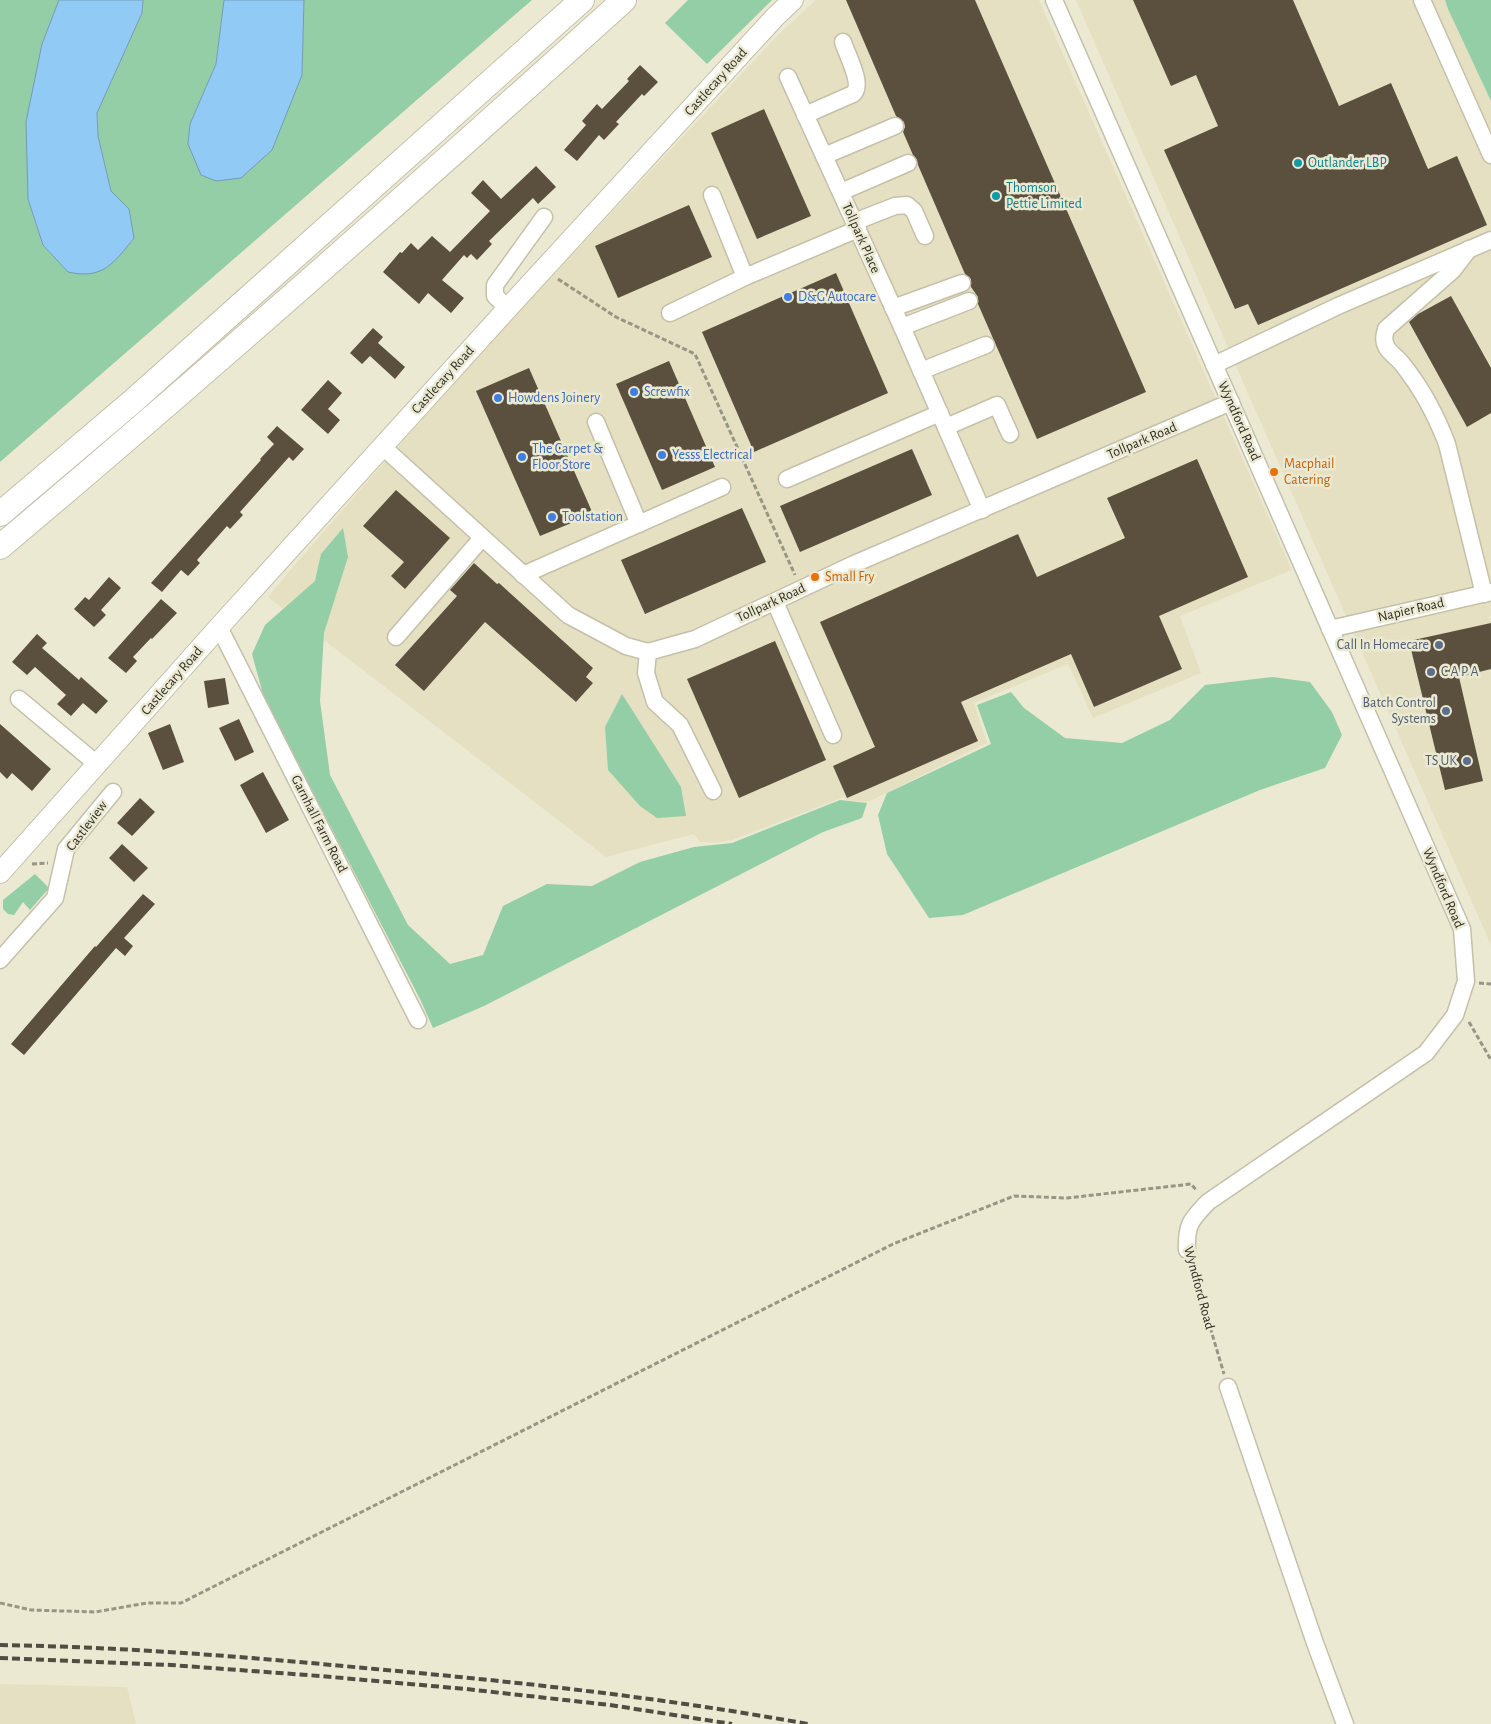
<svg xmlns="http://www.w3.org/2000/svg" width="1491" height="1724" viewBox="0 0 1491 1724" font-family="'Alegreya Sans',sans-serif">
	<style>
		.built { fill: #e5e0c1 }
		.green { fill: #93cea6 }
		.water { fill: #91caf5; stroke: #739bb6 }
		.building { fill: #5b4f3e }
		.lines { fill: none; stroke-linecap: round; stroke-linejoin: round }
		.minor-casing { stroke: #c4c0aa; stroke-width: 19 }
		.major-casing { stroke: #c4c0aa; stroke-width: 22 }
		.highway-casing { stroke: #c4c0aa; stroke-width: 26 }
		.path { stroke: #979584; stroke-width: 3; stroke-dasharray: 5 2.5; stroke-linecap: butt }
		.minor { stroke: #fff; stroke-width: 16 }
		.major { stroke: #fff; stroke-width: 20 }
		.highway { stroke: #fff; stroke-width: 24 }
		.rail { stroke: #504e43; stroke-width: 4; stroke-dasharray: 8 4; stroke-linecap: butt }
		.culture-dot { fill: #0f9aa8; stroke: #ece9d2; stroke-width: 2 }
		.shop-dot { fill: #3f7fe0; stroke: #ece9d2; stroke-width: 2 }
		.food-dot { fill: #e8710a; stroke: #ece9d2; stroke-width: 2 }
		.service-dot { fill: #5c6f8a; stroke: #ece9d2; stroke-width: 2 }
		.labels { text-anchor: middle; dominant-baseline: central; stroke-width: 5; stroke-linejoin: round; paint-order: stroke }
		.street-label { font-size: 14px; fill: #2e2d24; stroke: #ece9d2 }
		.culture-label { font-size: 14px; fill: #0d838f; stroke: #ece9d2; text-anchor: start }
		.shop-label { font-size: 14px; fill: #366cbe; stroke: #ece9d2; text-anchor: start }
		.food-label { font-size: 14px; fill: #c56008; stroke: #ece9d2; text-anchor: start }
		.service-label { font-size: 14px; fill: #4e5e75; stroke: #ece9d2; text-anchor: end }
	</style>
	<rect width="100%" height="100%" fill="#ece9d2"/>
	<g class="built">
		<polygon points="816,0 1039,0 1292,570 1180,616 1201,673 1093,718 1068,664 974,703 987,743 868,802 846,800 844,797 732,840 712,843 700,842 694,834 606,857 268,597 298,561 482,351 777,36"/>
		<polygon points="1076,0 1491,0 1491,945 1247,391"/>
		<polygon points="0,1684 127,1687 136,1724 0,1724"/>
	</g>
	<g class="green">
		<polygon points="0,0 59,0 42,44 28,199 43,245 68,272 129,209 111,191 98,136 97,113 142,13 143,0 224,0 216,64 190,124 302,75 304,0 532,0 0,462"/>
		<polygon points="688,0 772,0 707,64 665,23"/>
		<polygon points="1445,0 1491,0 1491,101 1448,9"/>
		<polygon points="343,528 348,557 324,633 320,701 330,775 408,925 450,964 483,955 503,906 547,884 592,886 640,862 694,847 732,843 840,800 867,803 862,818 823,832 484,1006 433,1028 420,999 264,698 252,654 265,625 315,581 321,554"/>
		<polygon points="1273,677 1310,682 1332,712 1342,735 1325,768 1260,790 963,915 929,918 887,854 878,815 887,793 991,744 977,705 1011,692 1024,708 1065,738 1122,743 1170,720 1205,685"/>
		<polygon points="622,694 681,787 686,816 657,818 640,806 608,770 605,727"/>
		<polygon points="35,874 49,888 30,910 23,902 14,915 8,914 3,909 3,900"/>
	</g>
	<g class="water">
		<path d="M59 0H143L142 13 97 113 98 136 111 191 129 209 134 238C114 263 103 280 68 272L43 245 28 199 26 122 42 44Z"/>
		<polygon points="224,0 304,0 302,75 272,150 241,178 216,181 201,175 188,144 190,124 216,64"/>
	</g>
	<g class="building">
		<polygon points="846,0 975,0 1146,392 1037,439 978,304 978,297 971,287 971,279 965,274 918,165 917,160 913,155 903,132 905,127 904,122 896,116"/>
		<polygon points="1133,0 1293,0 1339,106 1391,83 1428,169 1457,156 1487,225 1258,325 1248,304 1235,309 1164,150 1218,126 1196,75 1171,86"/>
		<polygon points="640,65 658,82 644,96 642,94 616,122 619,124 604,140 599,135 577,161 564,150 586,125 582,121 597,104 602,109 629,81 627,79"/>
		<polygon points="764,109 811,216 757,239 711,133"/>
		<polygon points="536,166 556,187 538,204 533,198 489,241 492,244 477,260 471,254 467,258 464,255 442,280 464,298 451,313 428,293 419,304 383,272 400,252 402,253 411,243 418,250 432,236 450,252 490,211 471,193 483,180 501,199"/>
		<polygon points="689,205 712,257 618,298 595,246"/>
		<polygon points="836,273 888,393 754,452 702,332"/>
		<polygon points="1451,296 1491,368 1491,413 1467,427 1409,322 1418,314"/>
		<polygon points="373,328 383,337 378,343 405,367 395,379 370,356 362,364 350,353"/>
		<polygon points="669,361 715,467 662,490 616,384"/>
		<polygon points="529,368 593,514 540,536 476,391"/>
		<polygon points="328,380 342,393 328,409 340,420 328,434 301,410"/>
		<polygon points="277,426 304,449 293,461 289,457 240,512 243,515 230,529 227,526 197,560 200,563 188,576 181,570 162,592 151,583 261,460 260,459 274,444 267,437"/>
		<polygon points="912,449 932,495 800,552 780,506"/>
		<polygon points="1197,459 1248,577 1159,616 1182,669 1094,707 1071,654 961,702 978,741 847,798 833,766 875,747 820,622 1018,534 1037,577 1125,538 1107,498"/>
		<polygon points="396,490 450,538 405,589 391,576 404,562 363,526"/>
		<polygon points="742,508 766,562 645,614 621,560"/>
		<polygon points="474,563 497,584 499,583 593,668 586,677 593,683 576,702 485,622 424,691 395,665 457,596 450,590"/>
		<polygon points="109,577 121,588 101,610 106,615 94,627 74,609 85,597 89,600"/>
		<polygon points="161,599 177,613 152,639 151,638 133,657 137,661 126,673 108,658"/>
		<polygon points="1491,623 1491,669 1459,677 1483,781 1445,790 1409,641"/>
		<polygon points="37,634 47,643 42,648 79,680 81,677 108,701 96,714 83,703 71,716 57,704 66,695 35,667 27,675 12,662"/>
		<polygon points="775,641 826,760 739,798 687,679"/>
		<polygon points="225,678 229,704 208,708 204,681"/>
		<polygon points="239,719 254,752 235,761 219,728"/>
		<polygon points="0,724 51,769 32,791 12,773 7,779 0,772"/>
		<polygon points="170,724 184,762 163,770 148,733"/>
		<polygon points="263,772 289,820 266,833 240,785"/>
		<polygon points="140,798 155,812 132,836 117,823"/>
		<polygon points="122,844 148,868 134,882 109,858"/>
		<polygon points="143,894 155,904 124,938 133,946 125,956 116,948 24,1055 11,1044 95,946 96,947"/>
	</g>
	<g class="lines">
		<defs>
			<g id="minor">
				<path d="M1054 0 1462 929 1466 981 1455 1015 1426 1053 1208 1202C1191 1220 1186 1224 1187 1250"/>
				<polyline points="1422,0 1491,155"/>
				<polyline points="788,77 902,327 982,510"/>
				<path d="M805 115 853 94C864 85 847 55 843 42"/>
				<polyline points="824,156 895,126"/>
				<polyline points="841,192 908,163"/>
				<polyline points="712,195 745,277 858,229"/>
				<polyline points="854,222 895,206 907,205 914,211 925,236"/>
				<path d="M1469 249 1453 270 1386 329C1384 336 1383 341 1387 348 1391 354 1399 359 1403 365 1423 390 1436 415 1447 444L1484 594"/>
				<polyline points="508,308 495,296 495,285 544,217"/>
				<polyline points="893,308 962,283"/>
				<polyline points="670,313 745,277"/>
				<polyline points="902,327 969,301"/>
				<polyline points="1214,365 1338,306 1491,240"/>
				<polyline points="921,371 986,345"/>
				<polyline points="596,422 639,524"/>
				<polyline points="946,427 997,405 1010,434"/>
				<polyline points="383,447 568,615 626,646 648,652 695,639 854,564 1231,402"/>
				<polyline points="787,479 940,413"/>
				<polyline points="523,575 722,487"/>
				<polyline points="775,602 833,735"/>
				<polyline points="219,627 418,1020"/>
				<polyline points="1330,629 1491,592"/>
				<polyline points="396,637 482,538"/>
				<polyline points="648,652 646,673 655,702 680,725 713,791"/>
				<polyline points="19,699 98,765"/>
				<polyline points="0,960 55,898 66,849 113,792"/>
				<polyline points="1228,1387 1315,1643 1345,1724"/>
			</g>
			<polyline id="major" points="0,873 219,627 508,308 775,17 793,0"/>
			<g id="highway">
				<polyline points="0,514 132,402 582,0"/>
				<path d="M0 547C212 369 419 185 624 0"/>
			</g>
		</defs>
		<use href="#minor" class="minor-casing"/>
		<use href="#major" class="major-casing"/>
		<use href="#highway" class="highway-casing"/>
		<g class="path">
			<polyline points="558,279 616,317 695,354 795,575"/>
			<polyline points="32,864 48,863"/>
			<polyline points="1479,983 1491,984"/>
			<polyline points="1469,1022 1491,1060"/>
			<polyline points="1191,1263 1224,1374"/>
			<polyline points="0,1603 31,1610 95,1612 147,1603 181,1603 893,1244 1014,1196 1067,1198 1191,1184 1197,1191"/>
		</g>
		<use href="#minor" class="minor"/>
		<use href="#major" class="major"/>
		<use href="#highway" class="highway"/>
		<g class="rail">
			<path d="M0 1645C125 1647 250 1657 375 1669 520 1682 665 1698 808 1724"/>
			<polyline points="0,1658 171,1665 320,1676 466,1689 610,1705 732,1724"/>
		</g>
	</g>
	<g class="culture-dot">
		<circle cx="1298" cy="163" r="5"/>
		<circle cx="996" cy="196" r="5"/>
	</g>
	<g class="shop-dot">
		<circle cx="788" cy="297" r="5"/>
		<circle cx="634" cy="392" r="5"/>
		<circle cx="498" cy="398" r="5"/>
		<circle cx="662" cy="455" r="5"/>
		<circle cx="522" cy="457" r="5"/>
		<circle cx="552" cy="517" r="5"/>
	</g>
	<g class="food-dot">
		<circle cx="1274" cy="472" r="5"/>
		<circle cx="815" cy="577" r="5"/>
	</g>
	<g class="service-dot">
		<circle cx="1439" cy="645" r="5"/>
		<circle cx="1431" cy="672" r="5"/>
		<circle cx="1446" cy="711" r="5"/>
		<circle cx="1467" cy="761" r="5"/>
	</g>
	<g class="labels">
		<g class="street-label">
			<text transform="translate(716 82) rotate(-48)">Castlecary Road</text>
			<text transform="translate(861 238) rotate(66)">Tollpark Place</text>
			<text transform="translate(443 380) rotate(-48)">Castlecary Road</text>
			<text transform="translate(1239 421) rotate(66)">Wyndford Road</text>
			<text transform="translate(1142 441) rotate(-23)">Tollpark Road</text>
			<text transform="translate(771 603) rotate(-25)">Tollpark Road</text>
			<text transform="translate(1411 610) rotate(-13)">Napier Road</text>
			<text transform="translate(172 681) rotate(-49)">Castlecary Road</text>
			<text transform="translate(319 824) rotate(63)">Garnhall Farm Road</text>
			<text transform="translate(87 826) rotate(-53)">Castleview</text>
			<text transform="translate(1443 888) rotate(67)">Wyndford Road</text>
			<text transform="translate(1199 1288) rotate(75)">Wyndford Road</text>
		</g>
		<g class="culture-label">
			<text x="1308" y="163">Outlander LBP</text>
			<text x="1006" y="188">Thomson<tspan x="1006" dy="16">Pettie Limited</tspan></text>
		</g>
		<g class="shop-label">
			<text x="798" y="297">D&amp;G Autocare</text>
			<text x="644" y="392">Screwfix</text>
			<text x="508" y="398">Howdens Joinery</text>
			<text x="532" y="449">The Carpet &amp;<tspan x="532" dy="16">Floor Store</tspan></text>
			<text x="672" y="455">Yesss Electrical</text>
			<text x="562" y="517">Toolstation</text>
		</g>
		<g class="food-label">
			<text x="1284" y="464">Macphail<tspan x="1284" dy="16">Catering</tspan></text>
			<text x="825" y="577">Small Fry</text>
		</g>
		<g class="service-label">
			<text x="1429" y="645">Call In Homecare</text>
			<text x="1441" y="672" text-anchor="start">C A P A</text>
			<text x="1436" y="703">Batch Control<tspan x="1436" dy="16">Systems</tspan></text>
			<text x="1457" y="761">TS UK</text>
		</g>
	</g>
</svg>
